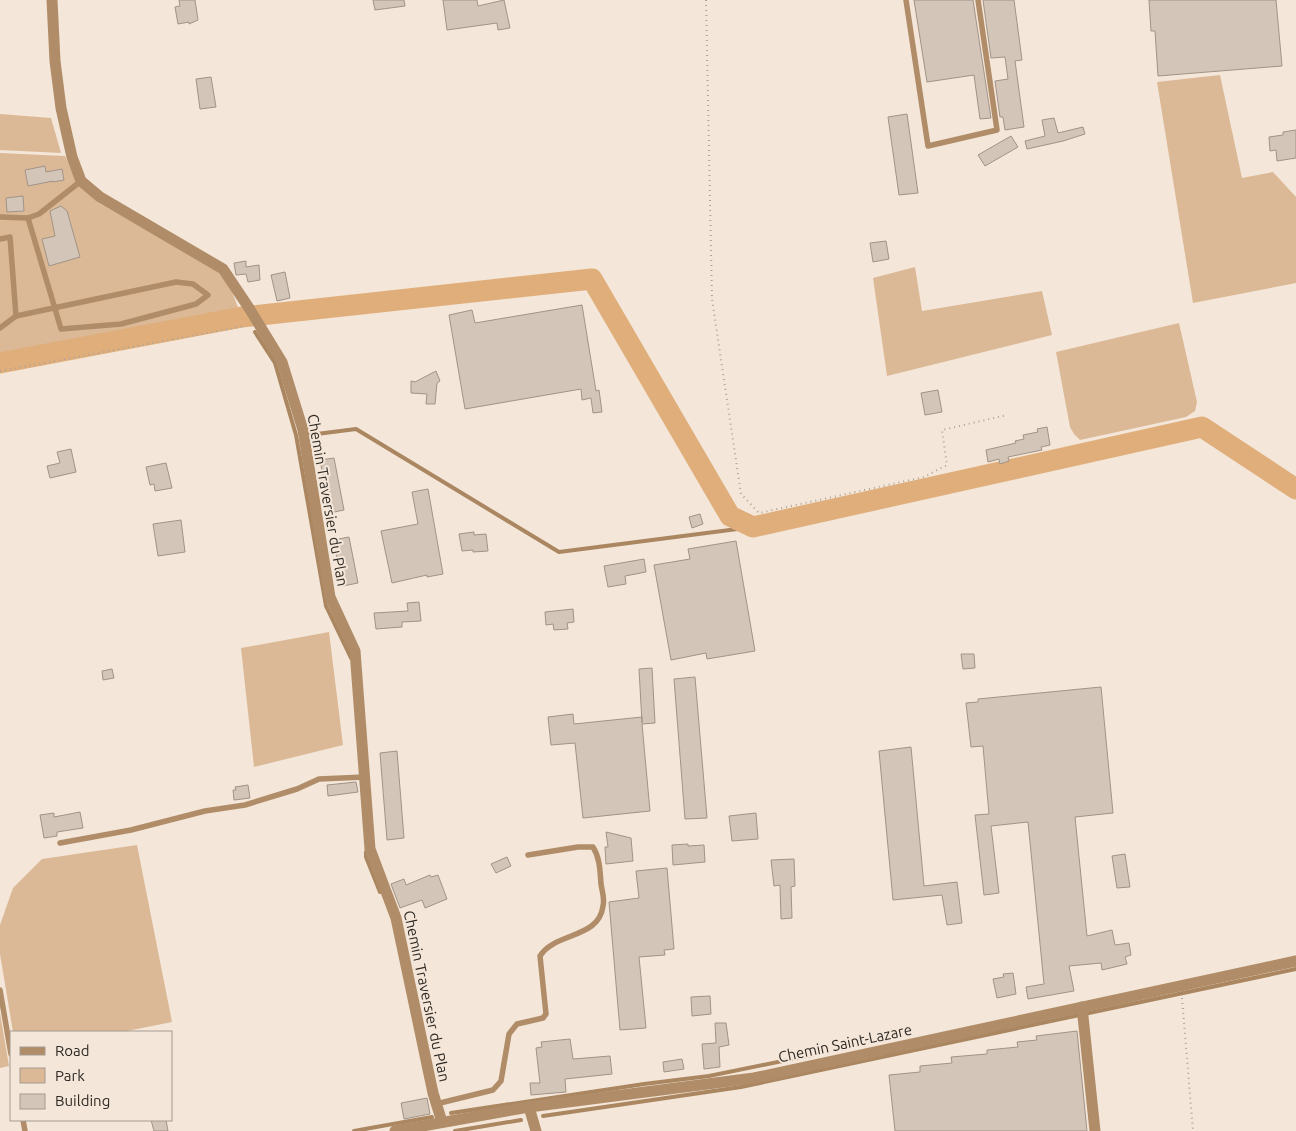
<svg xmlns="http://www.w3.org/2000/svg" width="1296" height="1131" viewBox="0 0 1296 1131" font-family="Ubuntu,sans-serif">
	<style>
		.green { fill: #dbb997 }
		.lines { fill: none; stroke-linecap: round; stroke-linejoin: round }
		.stream { stroke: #aa8661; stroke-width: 4 }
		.river { stroke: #dfae7b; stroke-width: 21 }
		.building { fill: #d3c5b8; stroke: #a19487 }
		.path { stroke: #aea398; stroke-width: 2; stroke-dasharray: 1 4; stroke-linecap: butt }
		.service { stroke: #b08d68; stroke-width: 5.5 }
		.minor { stroke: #b08d68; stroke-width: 11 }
		.labels { text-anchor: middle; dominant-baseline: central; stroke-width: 4; stroke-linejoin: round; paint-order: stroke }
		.street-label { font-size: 15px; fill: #2e2924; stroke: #f4e6d8 }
	</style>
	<rect width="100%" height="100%" fill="#f4e6d8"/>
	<g class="green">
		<polygon points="1220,75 1242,178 1273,172 1296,197 1296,283 1193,303 1157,82"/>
		<polygon points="0,114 51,118 61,153 0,150"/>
		<polygon points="0,153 65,156 78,184 99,203 217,270 229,284 239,310 0,355"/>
		<polygon points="915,267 922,311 1042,291 1052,335 887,376 873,278"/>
		<polygon points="1179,323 1197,402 1195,411 1186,417 1080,440 1074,434 1070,427 1056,352"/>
		<polygon points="329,632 343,745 254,767 241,648"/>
		<polygon points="137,845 172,1022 122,1032 13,1032 0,954 0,925 13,888 42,859"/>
		<polygon points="0,1013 9,1066 0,1068"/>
	</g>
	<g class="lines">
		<g class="stream">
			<polyline points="255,332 275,363 296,435 326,606 351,658"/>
			<polyline points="309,435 356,429 559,552 753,527"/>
			<polyline points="366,852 366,857 380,892"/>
			<polyline points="451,1113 644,1084 709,1076 812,1055"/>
			<polyline points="543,1116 741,1087 1296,969"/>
			<polyline points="354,1131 432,1117"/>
			<polyline points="455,1131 521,1120"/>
		</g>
		<polyline class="river" points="0,363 242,317 592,279 730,516 753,527 1202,427 1296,489"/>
	</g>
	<g class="building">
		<polygon points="179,0 195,0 198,20 189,24 189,22 178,24 175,7 180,6"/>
		<polygon points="373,0 404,0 405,6 375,10"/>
		<polygon points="443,0 477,0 478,6 504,0 510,28 498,30 497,23 447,30"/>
		<polygon points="914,0 973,0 991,118 980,119 974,75 927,82"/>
		<polygon points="983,0 1014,0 1022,60 1015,61 1024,127 1005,130 1003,117 1000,117 995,81 1008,79 1005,57 991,58"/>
		<polygon points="1149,0 1276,0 1282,66 1158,76 1155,31 1151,31"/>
		<polygon points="211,77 216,107 200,109 196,79"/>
		<polygon points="907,114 918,193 899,195 888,117"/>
		<polygon points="1054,118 1058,133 1083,127 1085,134 1063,141 1027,149 1025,141 1045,136 1042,120"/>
		<polygon points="1296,130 1296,158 1277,161 1276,150 1270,151 1269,137 1283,135 1283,132"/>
		<polygon points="1011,136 1018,147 985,166 978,155"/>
		<polygon points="45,166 46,172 62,169 64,180 53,182 53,181 28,186 25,170"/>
		<polygon points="23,196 24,211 7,212 6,198"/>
		<polygon points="61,206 67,211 80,257 49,266 42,239 55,236 50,211"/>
		<polygon points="886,241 889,259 873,262 870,243"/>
		<polygon points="246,261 246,267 259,265 260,280 248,282 246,274 236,275 234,263"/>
		<polygon points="285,272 290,298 277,301 271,275"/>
		<polygon points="582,305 596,391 599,390 602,412 593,413 591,398 582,400 581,389 465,409 449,315 472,310 475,323"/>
		<polygon points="436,371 440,381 437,383 435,404 426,404 427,394 411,393 411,381 415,382"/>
		<polygon points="938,390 942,412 925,415 921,393"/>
		<polygon points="1047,427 1050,445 1041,447 1042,450 1008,457 1009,461 1000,464 999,459 988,462 986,450 1016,443 1015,441 1024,439 1023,435 1038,432 1037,429"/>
		<polygon points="71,449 76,472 50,478 47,466 60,463 57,452"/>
		<polygon points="334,458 344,510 330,513 320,460"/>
		<polygon points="166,463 172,488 155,491 154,484 150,485 146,467"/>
		<polygon points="428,489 443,574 427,577 427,575 392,583 381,531 418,524 412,492"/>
		<polygon points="700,514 703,524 692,528 689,517"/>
		<polygon points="181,520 185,552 158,556 153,524"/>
		<polygon points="474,532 474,535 486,534 488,551 473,552 473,550 462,551 459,534"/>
		<polygon points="349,537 358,583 343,586 333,540"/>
		<polygon points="736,541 755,651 707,659 706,653 671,660 654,565 690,559 688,549"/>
		<polygon points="644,559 646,572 625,576 626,584 608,587 604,566"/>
		<polygon points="419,602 421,621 402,622 402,627 376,629 374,613 408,611 407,603"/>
		<polygon points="573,609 574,622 567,623 568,629 554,630 553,624 546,625 545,612"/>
		<polygon points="961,654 974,654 975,668 963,669"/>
		<polygon points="652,668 655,723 642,724 650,811 583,818 575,743 551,745 548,717 573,714 574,724 642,717 642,723 639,669"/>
		<polygon points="112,669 114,678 103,680 102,671"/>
		<polygon points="695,677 707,818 685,819 674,679"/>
		<polygon points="1101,687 1113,813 1075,817 1087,936 1112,930 1115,945 1129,943 1131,955 1125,957 1127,964 1102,970 1101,963 1069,966 1074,991 1028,999 1026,987 1044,984 1028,822 991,826 999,893 984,895 975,815 989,814 983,746 971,747 966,703 978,702 978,699"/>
		<polygon points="911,747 924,886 957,882 962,923 947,925 942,895 893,900 879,751"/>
		<polygon points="397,751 404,838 387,840 380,753"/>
		<polygon points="356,782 358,792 328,796 327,785"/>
		<polygon points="248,785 250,798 234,800 233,790 236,790 235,787"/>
		<polygon points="80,812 83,828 57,832 57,836 44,838 40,815 54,813 54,817"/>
		<polygon points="756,813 758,839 732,841 729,816"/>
		<polygon points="606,832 631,838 633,861 606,864 605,847 608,847"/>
		<polygon points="688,844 688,846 704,845 705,862 673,865 672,845"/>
		<polygon points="1125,854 1130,887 1117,888 1112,856"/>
		<polygon points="507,857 511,866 496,873 491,864"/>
		<polygon points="794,859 795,886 791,887 792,918 781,919 780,885 774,886 771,860"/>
		<polygon points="667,868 674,949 664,950 665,955 639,957 646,1028 620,1030 609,902 639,898 636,871"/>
		<polygon points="430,875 431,877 438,875 447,899 425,908 422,900 400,908 391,884 404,879 406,885"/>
		<polygon points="1013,973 1016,994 997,998 993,979 1004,977 1003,974"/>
		<polygon points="710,996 711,1014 692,1016 691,997"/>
		<polygon points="715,1023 726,1023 729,1045 719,1047 720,1067 704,1069 702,1044 716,1043"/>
		<polygon points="1077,1031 1087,1131 895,1131 889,1075 920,1072 920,1066 952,1063 951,1057 987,1054 987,1050 1018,1047 1017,1042 1037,1040 1036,1036"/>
		<polygon points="570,1039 573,1059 610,1056 612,1074 565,1079 566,1092 531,1095 530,1083 540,1083 536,1048 542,1047 541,1042"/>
		<polygon points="682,1059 684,1069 664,1072 663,1062"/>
		<polygon points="427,1098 430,1114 404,1119 401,1103"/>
		<polygon points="151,1120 166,1120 168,1131 154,1131"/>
	</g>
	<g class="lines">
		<g class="path">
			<polyline points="706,0 712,299 741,494 759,513 924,477 947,465 942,430 1007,415"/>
			<polyline points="0,371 245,326"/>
			<polyline points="1182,998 1193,1131"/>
		</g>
		<g class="service">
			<polyline points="906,0 928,146 997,130 978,0"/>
			<polyline points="0,217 28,218 39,214 81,181"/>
			<polyline points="0,239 10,237 16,316 0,328"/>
			<polyline points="16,316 176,282 193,284 208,295 196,304 121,324 61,329 28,218"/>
			<polyline points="60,843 131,830 205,811 245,805 297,789 319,779 365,777"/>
			<polyline points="0,990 11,1054"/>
			<path d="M436 1104 493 1090 501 1081 509 1034 517 1024 543 1018 546 1014 540 956C555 932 599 939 603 906 605 899 602 891 601 884 600 871 600 858 593 847H578L528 855"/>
			<polyline points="23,1120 25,1131"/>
		</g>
		<g class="minor">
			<polyline points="52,0 55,61 61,108 72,157 81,181 100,197 223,269 249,308 282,362 303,430 330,597 355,651 370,849 396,918 433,1093 442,1122"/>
			<polyline points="1082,1007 1095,1131"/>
			<polyline points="529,1107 536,1131"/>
			<polyline points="395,1131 529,1107 754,1078 1296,961"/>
		</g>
	</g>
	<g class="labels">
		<g class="street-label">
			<text transform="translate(328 500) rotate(80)">Chemin Traversier du Plan</text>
			<text transform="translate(427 996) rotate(78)">Chemin Traversier du Plan</text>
			<text transform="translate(845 1043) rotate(-12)">Chemin Saint-Lazare</text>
		</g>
	</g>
	<rect x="10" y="1031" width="162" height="90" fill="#f4e6d8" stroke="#a59a90"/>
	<rect x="20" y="1047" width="25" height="8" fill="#b08d68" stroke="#a59a90"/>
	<text x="55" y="1056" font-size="15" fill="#2e2924">Road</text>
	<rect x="20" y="1068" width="25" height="15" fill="#dbb997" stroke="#a59a90"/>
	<text x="55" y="1081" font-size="15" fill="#2e2924">Park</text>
	<rect x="20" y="1094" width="25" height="15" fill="#d3c5b8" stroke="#a59a90"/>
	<text x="55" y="1106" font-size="15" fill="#2e2924">Building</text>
</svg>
